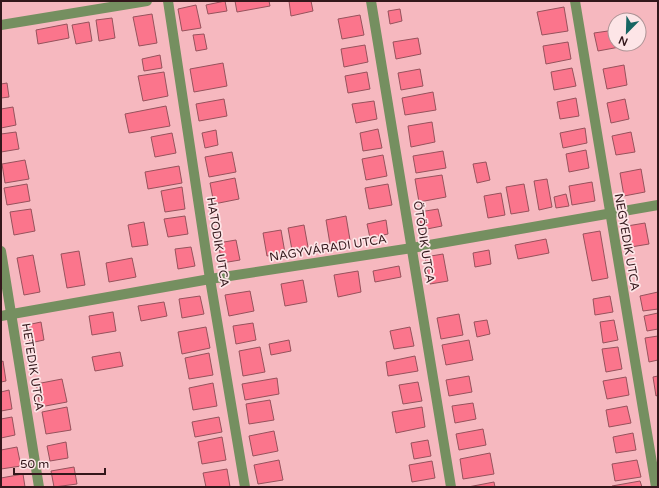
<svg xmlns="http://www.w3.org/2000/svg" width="659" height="488" viewBox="0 0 659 488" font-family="'Varela Round',sans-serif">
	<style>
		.building { fill: #fb758c; stroke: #96525c }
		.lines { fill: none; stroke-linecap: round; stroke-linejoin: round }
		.minor { stroke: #758f60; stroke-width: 10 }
		.labels { text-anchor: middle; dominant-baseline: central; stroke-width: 3.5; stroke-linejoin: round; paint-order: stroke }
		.street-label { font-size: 12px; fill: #33171b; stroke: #fde5e7 }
	</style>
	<rect width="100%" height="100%" fill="#f6b8bf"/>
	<g class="building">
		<polygon points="225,1 227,11 208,14 206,5"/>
		<polygon points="235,1 269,1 270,6 237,12"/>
		<polygon points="289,1 311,1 313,11 291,16"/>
		<polygon points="196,5 201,28 182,31 178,9"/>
		<polygon points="564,7 568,31 542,35 537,12"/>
		<polygon points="400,9 402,21 390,24 388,11"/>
		<polygon points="152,14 157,43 139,46 133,17"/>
		<polygon points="360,15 364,35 342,39 338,19"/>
		<polygon points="112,18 115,38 99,41 96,20"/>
		<polygon points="89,22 92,41 76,44 72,25"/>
		<polygon points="67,24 69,38 38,44 36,30"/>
		<polygon points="615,30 615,44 625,44 625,46 598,51 594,33"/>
		<polygon points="204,34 207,49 196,51 193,35"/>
		<polygon points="418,38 421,54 396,59 393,42"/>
		<polygon points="568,42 571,59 546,64 543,46"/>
		<polygon points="365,45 368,62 344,67 341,49"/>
		<polygon points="160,55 162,68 144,71 142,59"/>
		<polygon points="223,63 227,86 194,92 190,69"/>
		<polygon points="624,65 627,85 607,89 603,69"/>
		<polygon points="572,68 576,86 554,90 551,72"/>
		<polygon points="420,69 423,86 401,90 398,73"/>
		<polygon points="164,72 168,96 143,101 138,76"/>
		<polygon points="367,72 370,89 348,93 345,76"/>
		<polygon points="7,83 9,97 1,98 1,84"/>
		<polygon points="433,92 436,110 405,115 402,98"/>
		<polygon points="576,98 579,116 560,119 557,102"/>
		<polygon points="224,99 227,116 199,121 196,104"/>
		<polygon points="625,99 629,119 611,123 607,103"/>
		<polygon points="374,101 377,119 356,123 352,104"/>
		<polygon points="166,106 170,126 129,133 125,114"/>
		<polygon points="13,107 16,125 1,128 1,109"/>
		<polygon points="432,122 435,142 411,147 408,126"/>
		<polygon points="585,128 587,143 563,148 560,133"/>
		<polygon points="378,129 382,148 363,151 360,133"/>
		<polygon points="216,130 218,145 205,148 202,133"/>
		<polygon points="16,132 19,149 1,152 1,134"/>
		<polygon points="631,132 635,152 616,155 612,136"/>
		<polygon points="172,133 176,153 155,157 151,137"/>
		<polygon points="586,150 589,168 569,172 566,154"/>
		<polygon points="443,151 446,168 416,173 413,156"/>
		<polygon points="232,152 236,172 209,177 205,157"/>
		<polygon points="383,155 387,176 366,180 362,159"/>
		<polygon points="25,160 29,179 5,183 2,164"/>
		<polygon points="486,162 490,180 477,183 473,164"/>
		<polygon points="179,166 182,183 148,189 145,172"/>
		<polygon points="641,169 645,192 624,196 620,173"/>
		<polygon points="442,175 446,197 419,202 415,179"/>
		<polygon points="235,178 239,199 214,204 210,183"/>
		<polygon points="547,179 552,207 539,210 534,181"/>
		<polygon points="592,182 595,201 572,205 569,186"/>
		<polygon points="27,184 30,201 7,205 4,188"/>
		<polygon points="388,184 392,205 369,209 365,188"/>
		<polygon points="524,184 529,211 511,214 506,187"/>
		<polygon points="182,187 185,209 165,212 161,191"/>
		<polygon points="501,193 505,215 488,218 484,196"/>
		<polygon points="566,194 569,206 556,208 554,197"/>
		<polygon points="31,209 35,231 14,235 10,212"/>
		<polygon points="438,209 442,226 422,230 419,212"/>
		<polygon points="185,216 188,234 168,237 164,219"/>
		<polygon points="346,216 350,240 330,244 326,220"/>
		<polygon points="386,220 388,234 370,238 367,224"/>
		<polygon points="144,222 148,245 132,247 128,225"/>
		<polygon points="645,223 649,244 631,247 627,226"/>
		<polygon points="304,225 308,247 292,250 288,228"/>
		<polygon points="281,230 285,253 267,256 263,233"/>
		<polygon points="600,231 608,278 592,281 583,234"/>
		<polygon points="546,239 549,253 518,259 515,245"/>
		<polygon points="236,240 240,260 222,263 218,243"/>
		<polygon points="191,247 195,266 178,269 175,249"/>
		<polygon points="489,250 491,264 475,267 473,253"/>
		<polygon points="79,251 85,285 67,288 61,254"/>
		<polygon points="443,254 448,281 430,284 425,257"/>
		<polygon points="33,255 40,292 24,295 17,258"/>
		<polygon points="132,258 136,277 109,282 106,263"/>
		<polygon points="399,266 401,277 375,282 373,271"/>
		<polygon points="358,271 361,292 338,297 334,275"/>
		<polygon points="303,280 307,302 285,306 281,284"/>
		<polygon points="250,291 254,311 229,316 225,295"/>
		<polygon points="658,292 658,309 643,311 640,296"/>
		<polygon points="200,296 204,314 182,318 179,299"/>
		<polygon points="610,296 613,312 595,315 593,299"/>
		<polygon points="164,302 167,316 141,321 138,306"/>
		<polygon points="113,312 116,331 92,335 89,316"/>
		<polygon points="658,313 658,329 647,331 644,316"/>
		<polygon points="459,314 463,335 441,339 437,318"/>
		<polygon points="487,320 490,334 477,337 474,322"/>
		<polygon points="614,320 618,340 603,343 600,322"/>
		<polygon points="41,322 44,340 30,343 27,325"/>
		<polygon points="253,323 256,340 236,344 233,326"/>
		<polygon points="206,327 210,348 182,354 178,332"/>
		<polygon points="410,327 414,346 394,349 390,331"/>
		<polygon points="658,336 658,360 649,362 645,338"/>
		<polygon points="289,340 291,351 271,355 269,344"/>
		<polygon points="469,340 473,360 446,365 442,345"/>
		<polygon points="260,347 265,372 243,376 239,351"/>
		<polygon points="618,347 622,369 606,372 602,349"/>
		<polygon points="120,352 123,366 95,371 92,357"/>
		<polygon points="209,353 213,375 189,379 185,358"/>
		<polygon points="415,356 418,371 388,376 386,362"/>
		<polygon points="3,361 6,381 1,382 1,362"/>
		<polygon points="469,376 472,392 449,396 446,380"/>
		<polygon points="658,376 658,395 656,396 653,377"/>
		<polygon points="626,377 629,395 607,399 603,381"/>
		<polygon points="277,378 279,394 245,400 242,384"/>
		<polygon points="62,379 67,402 40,407 36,384"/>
		<polygon points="418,382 422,401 403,404 399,385"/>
		<polygon points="213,383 217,406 193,410 189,388"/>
		<polygon points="9,390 12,409 1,411 1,392"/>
		<polygon points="270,400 274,420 249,424 246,404"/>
		<polygon points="473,403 476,419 455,423 452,406"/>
		<polygon points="627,406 631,423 609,427 606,410"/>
		<polygon points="67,407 71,430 46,434 42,412"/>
		<polygon points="422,407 425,427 396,433 392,412"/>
		<polygon points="12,417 15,435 1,438 1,419"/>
		<polygon points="219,417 222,432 195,437 192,422"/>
		<polygon points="483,429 486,445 459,450 456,434"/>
		<polygon points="274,431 278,451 253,456 249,436"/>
		<polygon points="633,433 636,450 616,453 613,437"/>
		<polygon points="222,437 226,460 202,464 198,442"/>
		<polygon points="428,440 431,456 414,459 411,443"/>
		<polygon points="66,442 68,458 50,461 47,446"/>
		<polygon points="17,447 21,466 1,469 1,450"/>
		<polygon points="490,453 494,474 463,479 460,459"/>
		<polygon points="279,460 283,480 258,484 254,465"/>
		<polygon points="637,460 641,477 615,481 612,464"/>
		<polygon points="432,461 435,478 412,482 409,465"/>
		<polygon points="74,467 77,484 54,487 51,471"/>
		<polygon points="227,469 230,487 206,487 203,473"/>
		<polygon points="23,474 25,487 1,487 1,478"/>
		<polygon points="640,481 642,487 612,487 612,486"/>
		<polygon points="494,482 495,487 468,487"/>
	</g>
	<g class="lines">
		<g class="minor">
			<polyline points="168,1 210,279 245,487"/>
			<polyline points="371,1 451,487"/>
			<polyline points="575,1 656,487"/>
			<polyline points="1,25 147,1"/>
			<polyline points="1,251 39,487"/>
			<polyline points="1,316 210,279 412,248 658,205"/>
		</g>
	</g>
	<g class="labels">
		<g class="street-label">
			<text transform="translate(218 242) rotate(81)">HATODIK UTCA</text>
			<text transform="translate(424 242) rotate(81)">ÖTÖDIK UTCA</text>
			<text transform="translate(627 242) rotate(80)">NEGYEDIK UTCA</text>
			<text transform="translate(328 248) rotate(-9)">NAGYVÁRADI UTCA</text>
			<text transform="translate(33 367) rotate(81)">HETEDIK UTCA</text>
		</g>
	</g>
	<rect width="659" height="488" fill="none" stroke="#33171b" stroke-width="4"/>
	<g transform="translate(627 32) rotate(203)"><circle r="19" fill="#fde5e7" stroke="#ac9395"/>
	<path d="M0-3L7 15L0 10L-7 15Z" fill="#176562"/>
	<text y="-6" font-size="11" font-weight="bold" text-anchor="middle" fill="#33171b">N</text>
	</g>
	<path d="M14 468v6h91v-6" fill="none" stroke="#33171b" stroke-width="2"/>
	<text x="20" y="468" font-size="12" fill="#33171b" stroke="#fde5e7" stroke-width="3" paint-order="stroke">50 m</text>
</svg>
